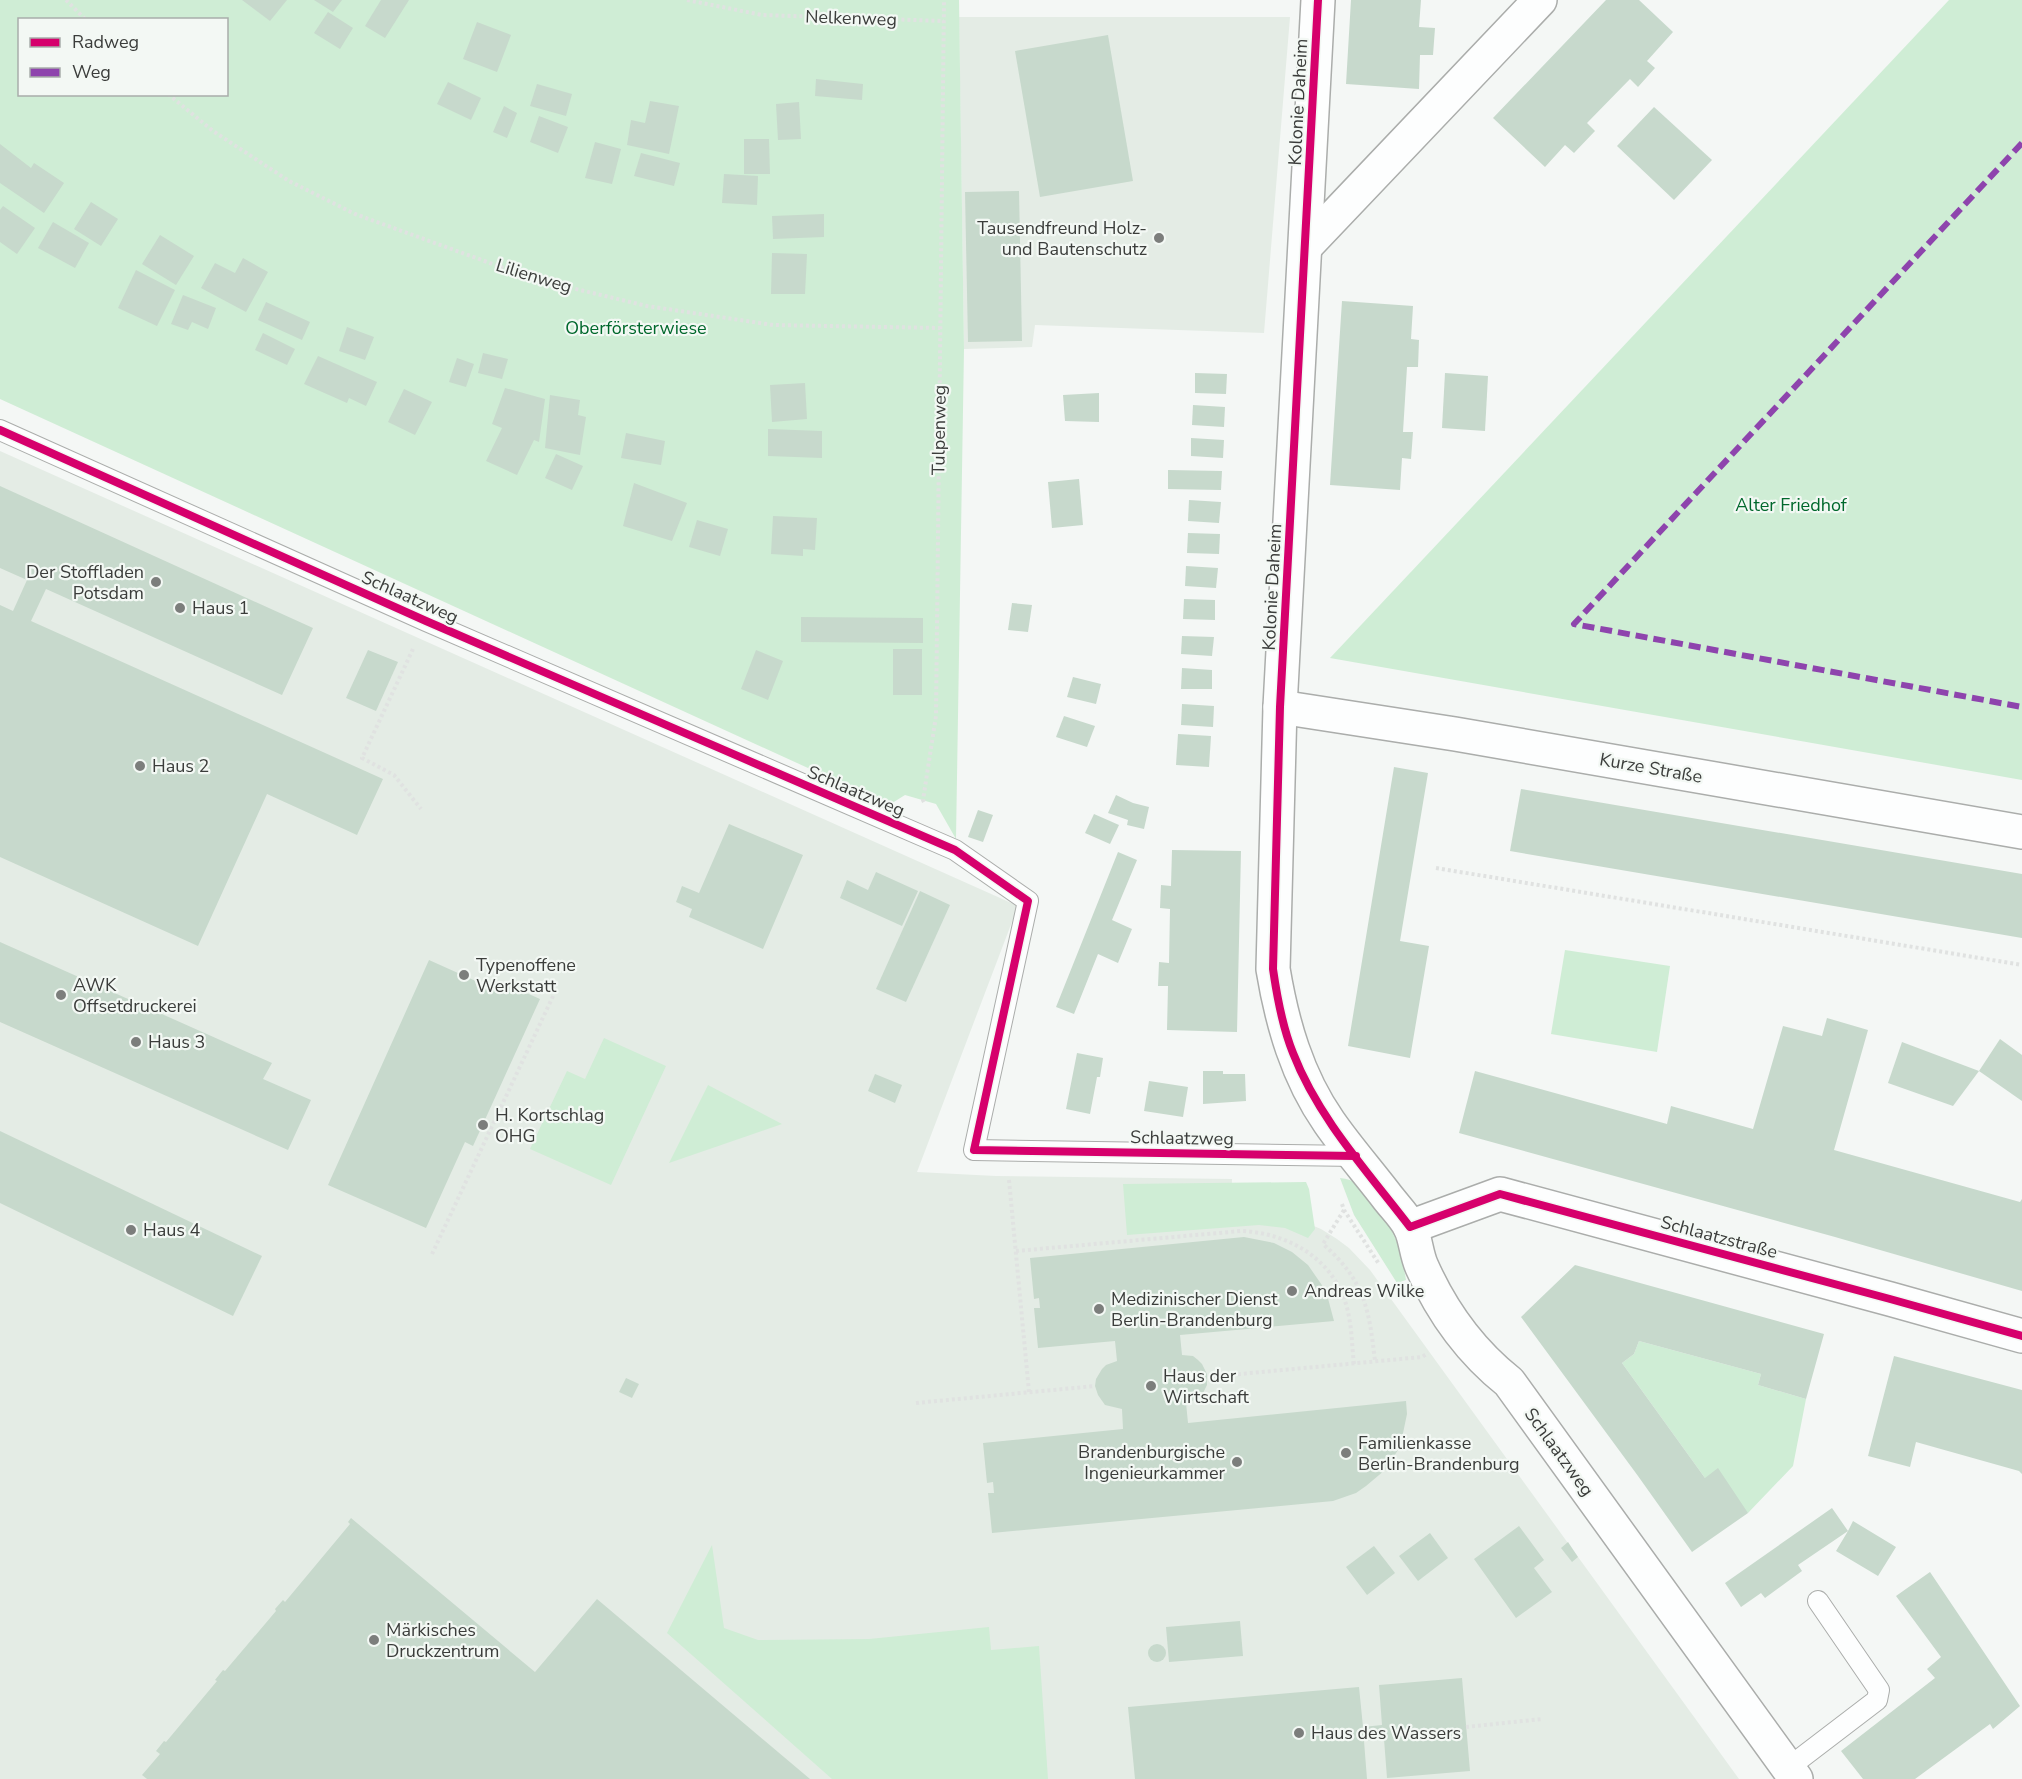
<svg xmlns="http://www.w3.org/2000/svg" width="2022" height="1779" viewBox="0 0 2022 1779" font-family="'Nunito Sans',sans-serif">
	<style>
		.built { fill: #e4ece5 }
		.green { fill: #cfedd5; fill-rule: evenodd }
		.building { fill: #c7d9cc }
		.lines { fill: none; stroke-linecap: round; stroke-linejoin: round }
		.lane-casing { stroke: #abadab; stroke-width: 22 }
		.street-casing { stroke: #abadab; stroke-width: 36 }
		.path { stroke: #e0e2e1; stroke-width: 4; stroke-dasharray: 3 3; stroke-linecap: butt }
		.lane { stroke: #fdfefe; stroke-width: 20 }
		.street { stroke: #fdfefe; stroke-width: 33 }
		.quiet { stroke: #8e44ad; stroke-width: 6; stroke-dasharray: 12 6; stroke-linecap: butt }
		.cycleway-casing { stroke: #f3f8f4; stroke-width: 11 }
		.cycleway { stroke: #d6006c; stroke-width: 8 }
		.poi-dot { fill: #7c7e7c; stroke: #f3f8f4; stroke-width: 2 }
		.labels { text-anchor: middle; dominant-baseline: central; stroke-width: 4.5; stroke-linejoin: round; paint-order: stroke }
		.street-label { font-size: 18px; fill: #3b3d3b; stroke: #f3f8f4 }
		.poi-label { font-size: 18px; fill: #3b3d3b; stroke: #f3f8f4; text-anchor: start }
		.park-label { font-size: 18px; fill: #00682c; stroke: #f3f8f4 }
	</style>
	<rect width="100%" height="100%" fill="#f4f7f5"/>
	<g class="built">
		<polygon points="959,17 1290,17 1264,333 1035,325 1032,347 964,349"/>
		<polygon points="0,451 1018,906 917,1172 996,1176 1232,1179 1231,1213 1292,1217 1321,1229 1337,1239 1349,1248 1370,1270 1739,1779 0,1779"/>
	</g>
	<g class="green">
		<path d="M0 0H959L964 349 956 839 936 804 905 795 889 805 0 399ZM20 20H226V94H20Z"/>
		<polygon points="1949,0 2022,0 2022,780 1330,658"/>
		<polygon points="1565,950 1670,966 1657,1052 1551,1034"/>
		<polygon points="604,1038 666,1066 611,1185 530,1149 567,1071 585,1079"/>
		<polygon points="708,1085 782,1124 669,1163"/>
		<path d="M1340 1178C1355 1179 1361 1187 1370 1199 1394 1227 1400 1244 1406 1280L1397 1283 1354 1215Z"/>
		<polygon points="1306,1182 1309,1189 1315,1229 1308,1238 1285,1228 1259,1225 1127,1235 1123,1184"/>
		<polygon points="1639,1341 1761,1374 1758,1385 1806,1399 1793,1466 1748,1513 1705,1478 1622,1363 1634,1354"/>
		<polygon points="712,1545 724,1628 758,1640 869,1639 989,1627 991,1650 1039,1646 1048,1779 832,1779 667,1633"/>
	</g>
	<g class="building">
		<polygon points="242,0 287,0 270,21"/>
		<polygon points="314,0 342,0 333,12"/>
		<polygon points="381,0 409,0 385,38 365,26"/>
		<polygon points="1351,0 1421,0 1419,27 1435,28 1433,55 1420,55 1419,89 1346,84"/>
		<polygon points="1606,0 1639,0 1673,32 1647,61 1655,68 1638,87 1630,79 1587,123 1595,131 1574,153 1565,145 1545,167 1493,118"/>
		<polygon points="328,12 353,28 340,49 314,33"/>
		<polygon points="477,22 511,35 497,72 463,59"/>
		<polygon points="1108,35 1133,181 1040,197 1015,51"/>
		<polygon points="816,79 863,84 862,100 815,96"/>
		<polygon points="448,82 481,98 471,120 437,104"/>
		<polygon points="537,84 572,94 566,116 530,106"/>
		<polygon points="650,101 679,106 669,154 627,145 631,120 645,123"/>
		<polygon points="799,102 801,139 778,140 776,104"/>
		<polygon points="504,106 517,113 507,138 493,132"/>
		<polygon points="1654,107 1712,160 1674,200 1617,146"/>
		<polygon points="539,116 568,127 558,153 530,142"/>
		<polygon points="744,139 769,139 770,174 744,174"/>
		<polygon points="595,142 621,149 612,184 585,178"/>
		<polygon points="0,144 31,168 34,163 64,183 44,213 0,183"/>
		<polygon points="641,153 680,163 674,186 634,176"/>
		<polygon points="724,174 758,176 757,205 722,203"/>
		<polygon points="1019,191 1022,341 968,342 965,192"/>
		<polygon points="91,202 118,219 101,246 74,229"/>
		<polygon points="3,206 35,228 17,254 0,242 0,210"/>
		<polygon points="824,214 824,237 773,239 772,216"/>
		<polygon points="53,222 89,243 75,268 38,248"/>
		<polygon points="160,235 194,256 176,285 142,264"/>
		<polygon points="772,253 807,254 805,294 771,294"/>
		<polygon points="243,258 268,272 246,312 201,288 215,263 235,273"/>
		<polygon points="136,270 175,290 157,326 118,308"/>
		<polygon points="183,295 216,308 208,329 192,322 188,330 171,324"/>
		<polygon points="1342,301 1413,306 1411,339 1419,340 1418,367 1407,367 1403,432 1413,432 1412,446 1411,459 1402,458 1400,490 1330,485"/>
		<polygon points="266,302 310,322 302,340 258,320"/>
		<polygon points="347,327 374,337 365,360 339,351"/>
		<polygon points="263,333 295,349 287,365 255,350"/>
		<polygon points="483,353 508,359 502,379 478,373"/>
		<polygon points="318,356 377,382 366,406 349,398 347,403 304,384"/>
		<polygon points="457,358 474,364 466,387 449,382"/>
		<polygon points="1195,373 1227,374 1226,394 1195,393"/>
		<polygon points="1445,373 1488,376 1485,431 1442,428"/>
		<polygon points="805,383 807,419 772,422 770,385"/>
		<polygon points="505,388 545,399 539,442 534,440 517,475 486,461 502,428 492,424"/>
		<polygon points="404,389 432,402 415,435 388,422"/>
		<polygon points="1099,393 1099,422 1065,421 1063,395"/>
		<polygon points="550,395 580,400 578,415 586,417 580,455 545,448"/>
		<polygon points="1193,405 1225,407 1224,427 1192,425"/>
		<polygon points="768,429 822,431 822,458 768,456"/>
		<polygon points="626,433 665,441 661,465 621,458"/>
		<polygon points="1191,438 1224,440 1223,458 1191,456"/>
		<polygon points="556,454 583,466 572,490 545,478"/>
		<polygon points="1168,470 1222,471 1221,490 1168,489"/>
		<polygon points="1079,479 1083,525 1052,528 1048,482"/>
		<polygon points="634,483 687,503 672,541 623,526"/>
		<polygon points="0,486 313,628 282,695 46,589 31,621 383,779 357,835 267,794 198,946 0,857 0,605 13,611 27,580 0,568"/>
		<polygon points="1189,500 1221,502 1219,523 1188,521"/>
		<polygon points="773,516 817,518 815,550 803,549 803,556 771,554"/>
		<polygon points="697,520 728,529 720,556 689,547"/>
		<polygon points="1188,533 1220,534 1219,554 1187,553"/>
		<polygon points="1186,566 1218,568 1216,588 1185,586"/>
		<polygon points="1184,599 1215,600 1215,620 1183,619"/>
		<polygon points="1012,603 1032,605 1028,632 1008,630"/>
		<polygon points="801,617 923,618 923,643 801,642"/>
		<polygon points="1182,636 1214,637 1212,656 1181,654"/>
		<rect x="893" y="649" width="29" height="46"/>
		<polygon points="368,650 398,662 376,711 346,698"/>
		<polygon points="756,650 783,661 768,700 741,689"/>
		<polygon points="1182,668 1212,670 1212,689 1181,689"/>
		<polygon points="1073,677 1101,684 1096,704 1067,697"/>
		<polygon points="1182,704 1214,706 1213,727 1181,725"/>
		<polygon points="1064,716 1095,726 1087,747 1056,737"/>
		<polygon points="1178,734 1211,736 1209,767 1176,765"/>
		<polygon points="1394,767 1428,773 1400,941 1429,946 1410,1058 1348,1046"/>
		<polygon points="1521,789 2022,874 2022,938 1510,851"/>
		<polygon points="1116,795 1133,803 1149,807 1144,829 1127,825 1128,820 1108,813"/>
		<polygon points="978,810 993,815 983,842 968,837"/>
		<polygon points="1094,814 1119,825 1110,844 1085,833"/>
		<polygon points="729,824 803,855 763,949 689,917 692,909 676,902 682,886 699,893"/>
		<polygon points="1172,850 1241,851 1237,1032 1167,1030 1168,986 1158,986 1159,962 1169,963 1170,909 1160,908 1161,885 1171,886"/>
		<polygon points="1118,852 1137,860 1112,920 1132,929 1118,963 1098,954 1074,1014 1056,1007"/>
		<polygon points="876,872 918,891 902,926 840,898 847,880 868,890"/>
		<polygon points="920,891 950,905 906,1002 876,989"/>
		<polygon points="0,942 272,1063 263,1079 311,1100 288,1150 0,1022"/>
		<polygon points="429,960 498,991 502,982 540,999 473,1146 465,1142 426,1228 328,1185"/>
		<polygon points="1827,1018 1868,1030 1834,1150 2020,1202 2022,1199 2022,1291 1835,1237 1459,1133 1475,1071 1667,1124 1671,1106 1753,1129 1783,1026 1822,1036"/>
		<polygon points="2000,1039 2022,1055 2022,1101 1979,1071"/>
		<polygon points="1902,1042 1979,1071 1953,1106 1888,1083"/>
		<polygon points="1077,1053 1103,1058 1100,1077 1097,1077 1090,1114 1066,1109"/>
		<polygon points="1203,1071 1223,1071 1223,1074 1245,1074 1246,1101 1203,1104"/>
		<polygon points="875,1074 902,1085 895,1103 868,1091"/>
		<polygon points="1149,1081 1188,1087 1183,1117 1144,1111"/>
		<polygon points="0,1131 262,1256 233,1316 0,1203"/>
		<polygon points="1244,1237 1274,1243 1292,1252 1308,1265 1326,1291 1334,1321 1180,1335 1182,1355 1193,1356 1198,1360 1202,1364 1207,1374 1207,1385 1202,1395 1197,1399 1186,1403 1188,1423 1406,1401 1407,1414 1402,1438 1398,1450 1385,1470 1366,1486 1356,1493 1333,1501 992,1533 988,1493 994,1493 993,1482 987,1483 983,1443 1123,1429 1122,1409 1105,1405 1098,1395 1095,1386 1096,1379 1102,1369 1106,1365 1117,1361 1115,1341 1038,1348 1034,1308 1040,1308 1039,1298 1034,1299 1030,1258"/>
		<polygon points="1575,1265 1824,1334 1806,1399 1758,1385 1761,1374 1639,1341 1634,1354 1622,1363 1705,1478 1718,1468 1748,1513 1692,1552 1638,1476 1521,1317"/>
		<polygon points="1894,1356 2022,1390 2022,1474 2019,1471 1916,1442 1910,1467 1868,1456"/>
		<polygon points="626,1378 639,1384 632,1398 619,1392"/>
		<polygon points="1832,1508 1848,1531 1853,1521 1896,1547 1878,1576 1836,1551 1848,1531 1798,1565 1802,1571 1765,1598 1761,1593 1741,1607 1725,1583"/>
		<polygon points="351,1518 535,1672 597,1599 810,1779 147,1779 142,1775 160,1754 156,1751 164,1741 166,1742 217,1681 215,1680 223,1670 225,1671 276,1611 275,1609 283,1600 285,1602 350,1524 348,1522"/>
		<polygon points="1519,1526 1544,1560 1534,1568 1552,1592 1516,1618 1474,1559"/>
		<polygon points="1430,1533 1448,1558 1418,1581 1399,1556"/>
		<polygon points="1568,1542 1578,1557 1572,1562 1561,1548"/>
		<polygon points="1374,1546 1395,1573 1367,1595 1346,1567"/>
		<polygon points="1930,1572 2020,1706 1993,1729 1990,1724 1915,1779 1863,1779 1841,1751 1935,1678 1927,1669 1941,1657 1896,1596"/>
		<polygon points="1240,1621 1243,1656 1169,1662 1166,1627"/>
		<circle cx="1157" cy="1653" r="9"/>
		<polygon points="1462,1678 1470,1771 1387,1778 1384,1739 1364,1741 1367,1779 1135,1779 1128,1707 1359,1687 1363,1727 1382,1725 1379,1685"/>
	</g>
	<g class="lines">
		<defs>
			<g id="lane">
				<polyline points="0,430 426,621 955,850 1028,901 974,1150 1356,1156"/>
				<polyline points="1788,1768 1877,1700 1879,1690 1818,1601"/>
			</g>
			<g id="street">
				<path d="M1318 0 1280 707 1273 969C1282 1023 1297 1076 1329 1122 1347 1148 1369 1173 1388 1198 1395 1207 1405 1217 1410 1227 1416 1239 1416 1254 1422 1267 1442 1312 1470 1351 1509 1382L1796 1779"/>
				<polyline points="1306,246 1540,0"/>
				<polyline points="1280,707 1455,734 2022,832"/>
				<polyline points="1410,1227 1500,1194 1890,1299 2022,1336"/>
			</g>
		</defs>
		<use href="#lane" class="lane-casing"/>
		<use href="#street" class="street-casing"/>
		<g class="path">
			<polyline points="66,0 86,20"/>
			<polyline points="687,0 762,15 944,21"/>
			<polyline points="168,94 213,131 289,181 355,214 534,279 647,306 773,325 940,328"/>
			<polyline points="413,649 362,758 394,775 421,809"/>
			<polyline points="924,802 923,800 936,716 944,0"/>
			<polyline points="1436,868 2022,965"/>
			<polyline points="1009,1180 1029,1392"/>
			<polyline points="1342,1204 1344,1210 1379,1264"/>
			<path d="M1344 1210 1323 1244C1365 1281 1369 1309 1375 1361"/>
			<path d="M1016 1251 1241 1231C1292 1233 1340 1263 1349 1317 1352 1332 1352 1348 1354 1364"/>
			<polyline points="432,1254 555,992"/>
			<polyline points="1208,1377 1422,1357 1428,1353"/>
			<polyline points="916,1403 1095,1386"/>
			<polyline points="1466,1727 1542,1719"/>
		</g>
		<use href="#lane" class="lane"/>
		<use href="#street" class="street"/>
		<polyline class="quiet" points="2022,143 1574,624 2022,707"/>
		<defs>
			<g id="cycleway">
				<path d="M1318 0 1280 707 1273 969C1277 997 1282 1026 1293 1053 1318 1118 1368 1172 1410 1227L1500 1194 1890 1299 2022 1336"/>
				<polyline points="0,430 426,621 955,850 1028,901 974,1150 1356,1156"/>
			</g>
		</defs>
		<use href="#cycleway" class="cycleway-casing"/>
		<use href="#cycleway" class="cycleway"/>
	</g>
	<g class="poi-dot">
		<circle cx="1159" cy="238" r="6"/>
		<circle cx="156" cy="582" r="6"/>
		<circle cx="180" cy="608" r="6"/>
		<circle cx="140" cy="766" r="6"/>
		<circle cx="464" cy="975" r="6"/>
		<circle cx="61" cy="995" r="6"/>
		<circle cx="136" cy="1042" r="6"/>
		<circle cx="483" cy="1125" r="6"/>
		<circle cx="131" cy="1230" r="6"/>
		<circle cx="1292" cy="1291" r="6"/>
		<circle cx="1099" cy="1309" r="6"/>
		<circle cx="1151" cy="1386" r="6"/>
		<circle cx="1346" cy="1453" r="6"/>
		<circle cx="1237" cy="1462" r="6"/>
		<circle cx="374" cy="1640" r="6"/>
		<circle cx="1299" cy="1733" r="6"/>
	</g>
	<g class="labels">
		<g class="street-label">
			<text transform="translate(851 18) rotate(2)">Nelkenweg</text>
			<text transform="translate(1298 102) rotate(-87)">Kolonie Daheim</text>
			<text transform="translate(534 276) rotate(17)">Lilienweg</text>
			<text transform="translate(939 430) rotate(-89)">Tulpenweg</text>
			<text transform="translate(1272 587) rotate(-87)">Kolonie Daheim</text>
			<text transform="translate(410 597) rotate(24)">Schlaatzweg</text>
			<text transform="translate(1651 768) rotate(10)">Kurze Straße</text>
			<text transform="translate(856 791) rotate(23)">Schlaatzweg</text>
			<text transform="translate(1182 1138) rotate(1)">Schlaatzweg</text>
			<text transform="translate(1719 1237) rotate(15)">Schlaatzstraße</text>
			<text transform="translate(1559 1452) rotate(54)">Schlaatzweg</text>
		</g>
		<g class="poi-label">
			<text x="1147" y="228" text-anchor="end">Tausendfreund Holz-<tspan x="1147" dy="21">und Bautenschutz</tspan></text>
			<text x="144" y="572" text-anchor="end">Der Stoffladen<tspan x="144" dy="21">Potsdam</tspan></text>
			<text x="192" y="608">Haus 1</text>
			<text x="152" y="766">Haus 2</text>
			<text x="476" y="965">Typenoffene<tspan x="476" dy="21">Werkstatt</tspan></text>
			<text x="73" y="985">AWK<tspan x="73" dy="21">Offsetdruckerei</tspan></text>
			<text x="148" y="1042">Haus 3</text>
			<text x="495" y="1115">H. Kortschlag<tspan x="495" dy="21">OHG</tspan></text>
			<text x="143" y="1230">Haus 4</text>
			<text x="1304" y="1291">Andreas Wilke</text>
			<text x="1111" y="1299">Medizinischer Dienst<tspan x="1111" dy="21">Berlin-Brandenburg</tspan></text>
			<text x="1163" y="1376">Haus der<tspan x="1163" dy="21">Wirtschaft</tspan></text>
			<text x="1358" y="1443">Familienkasse<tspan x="1358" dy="21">Berlin-Brandenburg</tspan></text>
			<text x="1225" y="1452" text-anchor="end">Brandenburgische<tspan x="1225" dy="21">Ingenieurkammer</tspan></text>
			<text x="386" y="1630">Märkisches<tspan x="386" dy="21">Druckzentrum</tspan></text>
			<text x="1311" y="1733">Haus des Wassers</text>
		</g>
		<g class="park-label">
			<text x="636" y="328">Oberförsterwiese</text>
			<text x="1791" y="505">Alter Friedhof</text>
		</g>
	</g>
	<rect x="18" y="18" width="210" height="78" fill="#f3f8f4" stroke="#a9adaa" stroke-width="1.5"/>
	<rect x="30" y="38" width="30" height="9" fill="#d6006c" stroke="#a9adaa" stroke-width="1.5"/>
	<text x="72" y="48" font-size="18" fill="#3b3d3b">Radweg</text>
	<rect x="30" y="68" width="30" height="9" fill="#8e44ad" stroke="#a9adaa" stroke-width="1.5"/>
	<text x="72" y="78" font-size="18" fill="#3b3d3b">Weg</text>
</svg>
